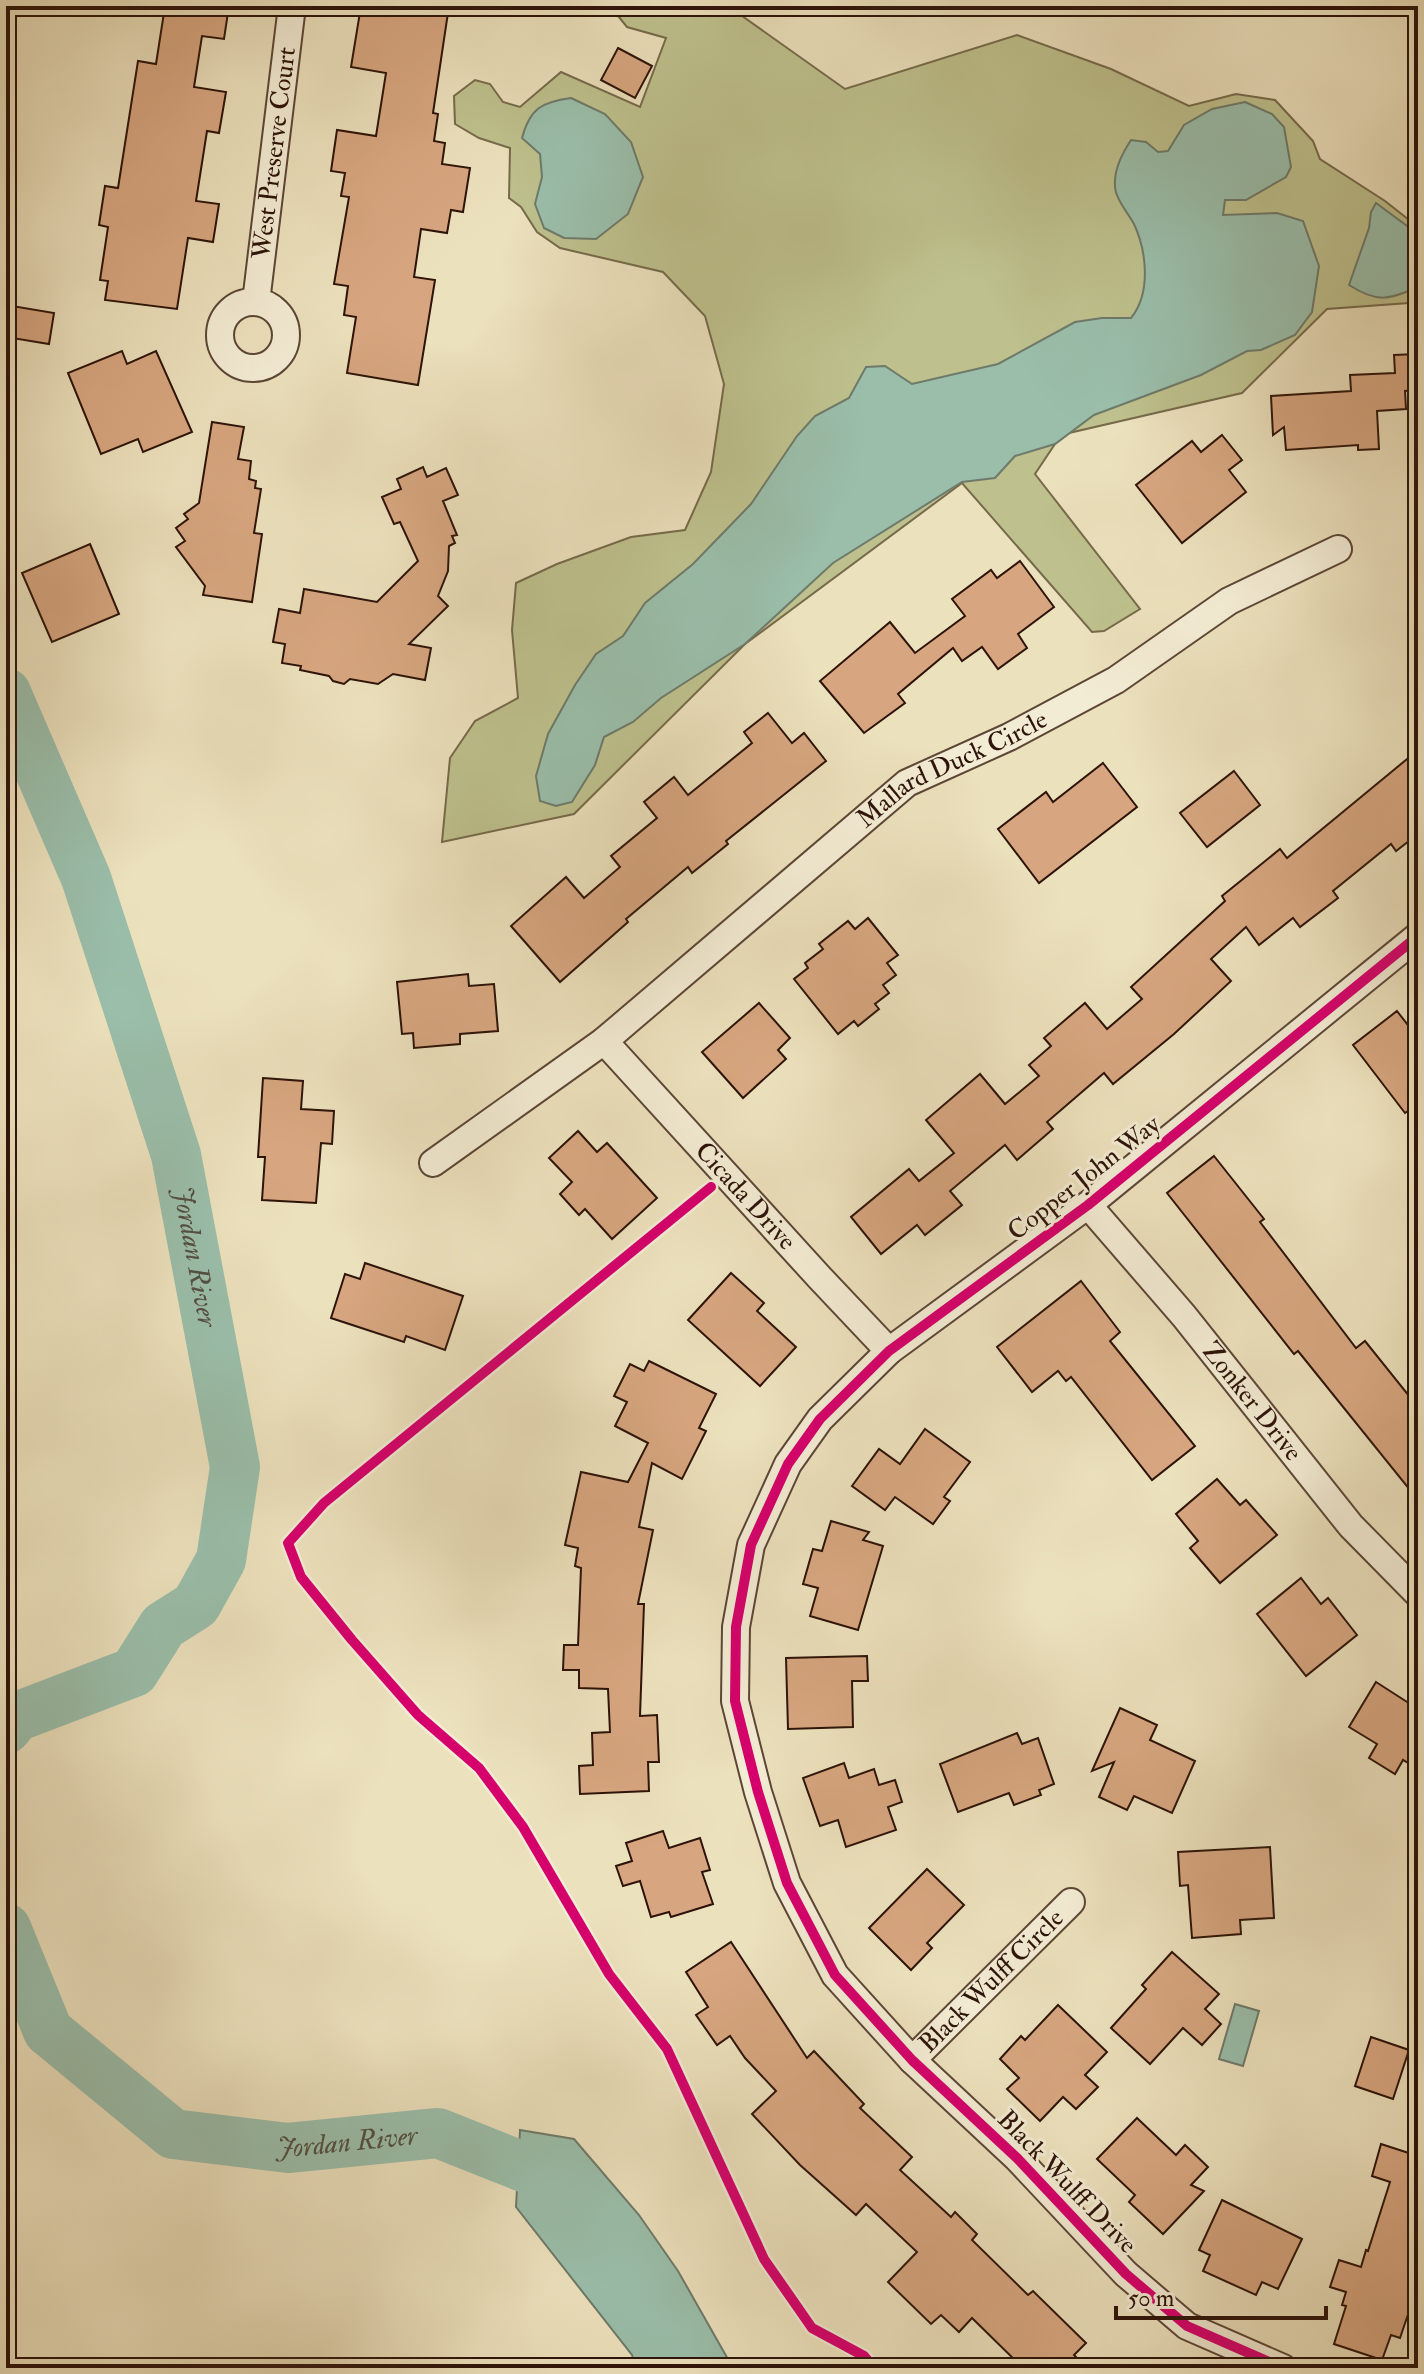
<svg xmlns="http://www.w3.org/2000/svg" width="1424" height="2374" viewBox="0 0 1424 2374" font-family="'IM FELL Double Pica',serif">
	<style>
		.green { fill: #bec18d; stroke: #766a4b; stroke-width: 2 }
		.water { fill: #9abeaa; stroke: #6e7a6a; stroke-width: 2 }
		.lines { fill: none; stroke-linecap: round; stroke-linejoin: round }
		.river { stroke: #9abeaa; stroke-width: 50 }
		.building { fill: #d7a680; stroke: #2d1309; stroke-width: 2 }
		.street-casing { stroke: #5d4636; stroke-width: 30 }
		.street { stroke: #f3ecd4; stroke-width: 26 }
		.cycleway-casing { stroke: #f3ecd4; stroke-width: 15 }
		.cycleway { stroke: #d6006c; stroke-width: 10 }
		.labels { text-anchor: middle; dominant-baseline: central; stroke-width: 6; stroke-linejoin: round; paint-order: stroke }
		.street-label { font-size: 26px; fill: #2d1309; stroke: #f3ecd4 }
		.water-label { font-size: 28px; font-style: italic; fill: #534f41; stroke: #f3ecd4 }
	</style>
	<rect width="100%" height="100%" fill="#ece1bd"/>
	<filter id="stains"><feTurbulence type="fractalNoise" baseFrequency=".0025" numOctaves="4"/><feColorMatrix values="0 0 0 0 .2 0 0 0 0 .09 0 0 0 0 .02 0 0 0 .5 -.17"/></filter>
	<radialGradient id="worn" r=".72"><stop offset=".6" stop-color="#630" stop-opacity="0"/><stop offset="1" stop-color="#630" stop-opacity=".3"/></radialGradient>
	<polygon class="green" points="610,6 728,6 845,89 1017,35 1111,69 1189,106 1236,94 1275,100 1313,141 1320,159 1385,201 1418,227 1418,299 1409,303 1327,309 1242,393 1069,433 1055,444 1035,474 1140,609 1104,631 1092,632 962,483 745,644 574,814 442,842 450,758 475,721 518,698 512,630 516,583 557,564 631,537 685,530 711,472 724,384 705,316 663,272 560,248 537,232 521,207 509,198 510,148 479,138 455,124 454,96 475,80 490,84 503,102 520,107 561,72 640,107 666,38 627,27"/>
	<g class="water">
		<path d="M571 98 605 114 631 142 643 177 628 214 596 239 564 238 544 228 535 204 542 177 540 154 522 138C530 108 542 102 571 98Z"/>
		<path d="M1245 102 1272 114 1284 127 1291 167 1286 177 1246 200H1225L1223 215 1277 213 1303 221 1319 266 1312 312 1295 335 1261 350 1247 351 1201 375 1094 415 1055 444 1015 456 995 478 962 482 833 563 745 644 661 698 633 722 604 737 595 765 572 802 556 806 540 801 536 776 548 734 575 685 596 654 623 636 645 603 693 564 751 504 797 436 815 416 849 398 866 367 885 366 912 384 998 364 1075 322 1102 318H1131C1151 294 1147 252 1134 224 1128 213 1115 198 1115 186 1114 169 1122 154 1131 140L1146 142 1158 152 1168 151 1184 125 1212 109Z"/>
		<path d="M1376 203 1418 234V287C1389 300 1377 303 1349 285L1369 228 1371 212Z"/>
		<polygon points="1235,2004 1259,2011 1243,2066 1219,2059"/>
		<polygon points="520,2130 574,2139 639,2215 678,2271 733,2368 636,2368 632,2355 516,2207"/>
	</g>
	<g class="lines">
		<g class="river">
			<path id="s1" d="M6 693 86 878 176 1155 235 1467 221 1560 196 1605 163 1626 134 1672 16 1717 6 1729"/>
			<path id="s2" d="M6 1928 48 2031 173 2134 288 2148 438 2133 566 2184 575 2198"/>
		</g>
	</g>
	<g class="building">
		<polygon points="165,6 229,6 224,39 202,36 194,87 226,92 219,133 207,131 196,201 219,204 213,242 188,238 177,309 105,300 108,281 100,280 108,227 99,225 105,186 118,188 138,61 156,64"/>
		<polygon points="361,6 449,6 433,113 438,114 434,141 445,143 442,164 470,168 463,212 451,210 447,233 421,229 414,277 435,280 418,385 347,373 356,317 344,315 348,286 334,284 349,197 341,196 345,173 331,171 337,130 376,136 386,73 351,67"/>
		<polygon points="618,48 652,66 635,98 601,80"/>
		<polygon points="6,305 54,313 49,344 6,337"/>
		<polygon points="122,351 127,364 156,351 192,432 143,452 138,439 101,454 68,373"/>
		<polygon points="1418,354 1418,390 1405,391 1406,409 1377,411 1379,449 1358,450 1358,445 1286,450 1284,427 1273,435 1271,396 1351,391 1350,375 1395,373 1394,355"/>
		<polygon points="212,422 244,427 238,459 251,461 249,479 256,481 255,488 261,489 254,533 262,534 252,602 203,595 205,586 176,547 185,541 176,528 188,519 184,514 199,503"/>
		<polygon points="1222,435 1242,460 1229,470 1246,492 1182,543 1136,485 1192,441 1201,452"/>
		<polygon points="423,467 427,477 446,468 458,495 443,501 457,535 452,536 455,543 449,546 448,571 438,596 448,606 409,644 431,648 425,680 393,674 378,684 350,679 344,684 333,681 329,676 300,670 301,666 282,663 285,644 273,642 279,609 300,613 304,589 377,602 418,561 400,522 394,524 382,497 401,489 397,479"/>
		<polygon points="90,544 119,614 52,642 22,573"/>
		<polygon points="1020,561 1054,607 1018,634 1027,648 998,669 982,647 962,661 953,648 898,694 905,703 864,733 820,681 890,622 915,653 965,616 952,599 991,570 997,578"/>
		<polygon points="768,713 792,743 804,733 826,761 726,841 728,844 692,873 688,867 626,919 628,922 560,982 511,926 566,877 584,898 620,867 611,856 657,818 644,802 674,777 688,795 752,743 744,732"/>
		<polygon points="1418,750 1418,834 1396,851 1391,844 1333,891 1338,898 1300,927 1293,918 1259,945 1246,927 1211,959 1231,981 1174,1034 1113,1084 1104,1073 1047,1122 1053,1129 1017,1160 1005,1145 950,1191 962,1205 925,1235 917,1225 881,1254 851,1217 909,1169 919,1181 954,1153 926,1120 980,1074 1005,1104 1039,1076 1029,1065 1051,1046 1044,1038 1085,1003 1107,1029 1142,999 1131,987 1225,901 1222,896 1280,849 1287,858"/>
		<polygon points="1103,763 1137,807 1039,883 998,829 1046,792 1053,802"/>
		<polygon points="1234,771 1260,805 1207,847 1180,813"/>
		<polygon points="868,918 898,955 887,963 896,975 883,985 889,993 875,1004 879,1009 858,1026 854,1021 838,1034 794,979 808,968 805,963 823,949 819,944 848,921 855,929"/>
		<polygon points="468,974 469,986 494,984 498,1031 460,1034 460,1044 414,1048 413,1033 402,1034 397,982"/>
		<polygon points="759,1003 790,1038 778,1050 786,1059 743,1098 702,1052"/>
		<polygon points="1397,1011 1418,1038 1418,1104 1405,1113 1353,1045"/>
		<polygon points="263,1078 303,1081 301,1109 334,1111 332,1144 321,1143 316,1203 262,1200 265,1157 258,1157"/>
		<polygon points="578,1131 597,1152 607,1143 657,1198 612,1239 585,1209 579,1215 560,1194 572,1182 549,1158"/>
		<polygon points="1214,1156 1264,1219 1260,1222 1356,1348 1365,1341 1418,1407 1418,1500 1298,1351 1294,1354 1167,1193"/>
		<polygon points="365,1263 463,1296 445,1350 406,1336 404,1342 331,1318 345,1274 360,1279"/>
		<polygon points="731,1273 764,1303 757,1311 796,1347 760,1386 688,1320"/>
		<polygon points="1081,1281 1120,1332 1110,1341 1195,1446 1152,1480 1071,1377 1066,1381 1058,1371 1032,1392 997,1347"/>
		<polygon points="649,1361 716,1394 699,1428 706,1431 682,1479 652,1463 639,1527 653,1530 638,1604 644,1604 640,1716 657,1715 659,1762 648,1762 649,1791 580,1794 579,1766 593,1765 592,1733 610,1732 608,1689 579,1688 579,1670 563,1670 564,1645 578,1645 581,1568 575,1566 578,1548 565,1545 581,1472 628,1482 648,1443 615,1426 627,1402 614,1396 630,1364 644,1371"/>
		<polygon points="925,1429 970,1462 944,1497 950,1501 933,1524 895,1497 885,1510 852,1486 879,1449 900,1464"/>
		<polygon points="1217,1479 1240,1505 1246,1500 1277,1535 1220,1583 1190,1548 1198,1541 1176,1514"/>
		<polygon points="831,1521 869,1532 863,1540 883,1546 858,1630 810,1616 818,1588 803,1584 813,1549 822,1551"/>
		<polygon points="1301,1578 1321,1604 1328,1598 1357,1635 1306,1676 1257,1614"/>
		<polygon points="867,1656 868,1681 852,1681 853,1727 788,1729 786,1658"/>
		<polygon points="1376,1682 1418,1709 1418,1769 1403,1760 1395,1774 1369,1758 1377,1744 1349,1727"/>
		<polygon points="1120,1708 1157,1725 1150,1740 1195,1761 1172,1813 1134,1796 1127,1810 1099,1797 1114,1762 1092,1771"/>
		<polygon points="1017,1733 1022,1744 1038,1738 1054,1784 1039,1790 1041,1795 1014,1805 1009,1793 958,1812 940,1764"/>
		<polygon points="844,1763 849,1778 874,1769 879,1785 895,1780 902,1802 888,1807 896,1830 846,1847 838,1820 820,1826 803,1778"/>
		<polygon points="663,1831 669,1848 700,1838 710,1870 702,1872 713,1904 671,1917 669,1912 651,1917 640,1881 623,1886 616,1866 632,1861 626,1843"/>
		<polygon points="1270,1847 1274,1918 1240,1920 1241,1934 1192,1938 1188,1885 1180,1886 1178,1852"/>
		<polygon points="927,1869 964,1905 927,1943 932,1948 911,1970 869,1928"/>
		<polygon points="731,1942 807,2058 814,2051 864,2104 860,2108 912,2157 900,2170 951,2217 955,2212 977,2234 972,2240 1028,2295 1033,2291 1086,2343 1074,2355 1087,2368 1023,2368 972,2318 959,2332 941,2315 931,2324 888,2282 917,2252 866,2204 856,2215 800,2165 752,2114 776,2091 745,2058 730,2036 717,2045 696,2015 708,2007 686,1972"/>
		<polygon points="1172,1952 1219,1994 1205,2009 1221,2024 1202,2045 1183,2028 1150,2064 1111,2028 1146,1989 1142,1985"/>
		<polygon points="1058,2005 1107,2052 1085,2075 1098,2087 1076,2109 1063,2097 1040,2121 1007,2089 1019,2078 1000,2059 1021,2036 1025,2040"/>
		<polygon points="1371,2037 1409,2050 1393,2099 1355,2086"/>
		<polygon points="1137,2118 1176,2155 1185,2145 1208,2167 1191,2185 1204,2191 1163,2234 1129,2202 1135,2195 1097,2159"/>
		<polygon points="1381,2144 1418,2156 1418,2264 1411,2286 1417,2288 1400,2338 1391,2335 1382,2360 1334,2344 1346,2306 1342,2305 1346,2292 1330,2287 1339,2260 1361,2267 1366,2250 1368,2251 1390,2182 1372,2176"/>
		<polygon points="1222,2200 1302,2239 1278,2289 1262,2282 1256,2295 1203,2271 1210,2255 1199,2250"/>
	</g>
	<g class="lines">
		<defs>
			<g id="street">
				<path id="s3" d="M256 302 292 6"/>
				<circle cx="253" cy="335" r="33"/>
				<path id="s4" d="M604 1041 820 1278 889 1351"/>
				<path id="s5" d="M433 1163 604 1041 907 783 1009 737 1116 680 1229 601 1338 549"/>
				<path id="s6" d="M1088 1205 1184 1316 1351 1526 1418 1594"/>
				<path id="s7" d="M912 2060 1071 1902"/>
				<polyline points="1283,2368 1187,2326 1126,2274 1017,2158 912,2060 835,1975 787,1883 758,1792 735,1701 736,1627 751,1545 788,1464 820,1419 889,1351 1088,1205 1418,936"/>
			</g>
		</defs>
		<use href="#street" class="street-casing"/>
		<use href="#street" class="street"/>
		<defs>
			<g id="cycleway">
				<polyline points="711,1187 324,1503 288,1543 301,1577 352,1640 418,1715 479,1768 523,1827 609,1974 667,2049 764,2259 812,2328 864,2356 874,2368"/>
				<polyline points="1283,2368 1187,2326 1126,2274 1017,2158 912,2060 835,1975 787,1883 758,1792 735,1701 736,1627 751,1545 788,1464 820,1419 889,1351 1088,1205 1418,936"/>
			</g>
		</defs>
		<use href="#cycleway" class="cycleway-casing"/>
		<use href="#cycleway" class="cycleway"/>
	</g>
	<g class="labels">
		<g class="street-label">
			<text stroke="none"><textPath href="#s3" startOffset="150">West Preserve Court</textPath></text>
			<text stroke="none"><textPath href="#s5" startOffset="654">Mallard Duck Circle</textPath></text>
			<text transform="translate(1084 1178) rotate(-38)">Copper John Way</text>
			<text stroke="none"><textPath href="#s4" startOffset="210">Cicada Drive</textPath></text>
			<text stroke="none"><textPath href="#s6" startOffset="256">Zonker Drive</textPath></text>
			<text stroke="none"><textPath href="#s7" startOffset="112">Black Wulff Circle</textPath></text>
			<text transform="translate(1067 2182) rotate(46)">Black Wulff Drive</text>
		</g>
		<g class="water-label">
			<text stroke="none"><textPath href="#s1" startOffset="596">Jordan River</textPath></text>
			<text stroke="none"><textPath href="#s2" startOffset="448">Jordan River</textPath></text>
		</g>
	</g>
	<rect width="1424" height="2374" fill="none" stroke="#ece1bd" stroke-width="32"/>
	<rect x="8" y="8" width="1408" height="2358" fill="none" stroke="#2d1309" stroke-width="4"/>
	<rect x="16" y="16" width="1392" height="2342" fill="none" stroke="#2d1309" stroke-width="2"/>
	<path d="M1116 2306v12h210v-12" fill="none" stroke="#2d1309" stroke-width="4"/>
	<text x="1128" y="2306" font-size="24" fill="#2d1309" stroke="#f3ecd4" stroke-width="6" paint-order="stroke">50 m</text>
	<rect width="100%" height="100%" filter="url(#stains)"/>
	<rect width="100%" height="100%" fill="url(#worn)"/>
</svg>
